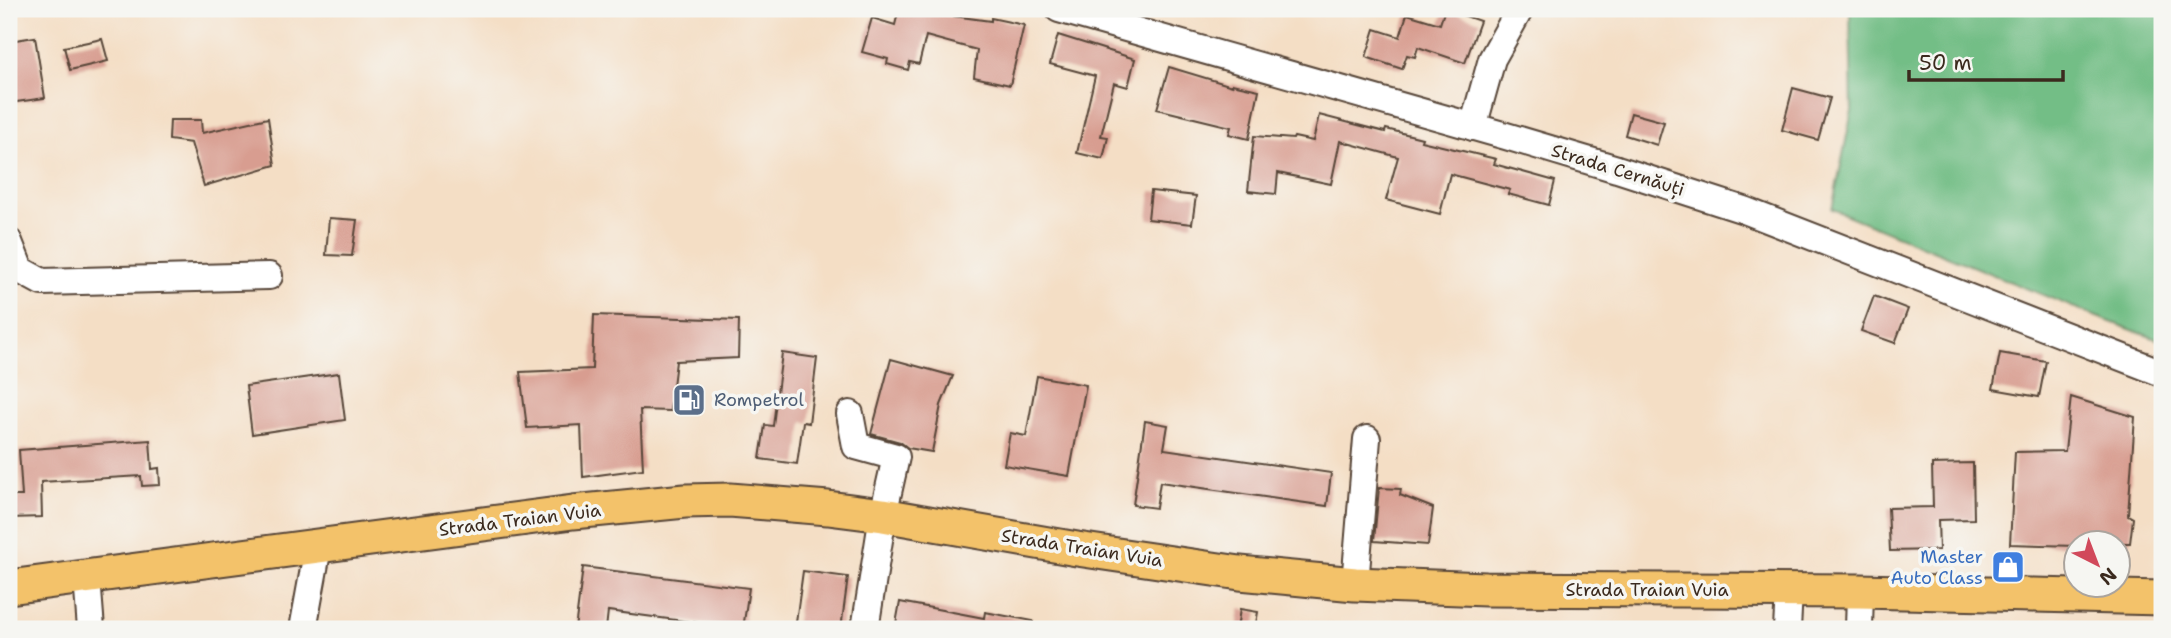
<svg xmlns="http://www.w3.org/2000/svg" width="2171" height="638" viewBox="0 0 2171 638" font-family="'Shantell Sans',sans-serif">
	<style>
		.forest { fill: #73be86; stroke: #577452; stroke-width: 2 }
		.building { fill: #d89d90 }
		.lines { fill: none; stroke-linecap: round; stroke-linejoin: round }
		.minor-casing { stroke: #574537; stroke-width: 30 }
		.major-casing { stroke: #574537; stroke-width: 37 }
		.minor { stroke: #fff; stroke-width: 26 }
		.major { stroke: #f3c26a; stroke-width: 33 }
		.labels { text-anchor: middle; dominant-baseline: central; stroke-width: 7; stroke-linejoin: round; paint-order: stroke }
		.street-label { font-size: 18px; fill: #3b2a1e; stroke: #f6f6f2 }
		.service-label { font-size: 18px; fill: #4e5e75; stroke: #f6f6f2; text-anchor: start }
		.shop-label { font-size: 18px; fill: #366cbe; stroke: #f6f6f2; text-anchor: end }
	</style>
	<rect width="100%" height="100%" fill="#f6f6f2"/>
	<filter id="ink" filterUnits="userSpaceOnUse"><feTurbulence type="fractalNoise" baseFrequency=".0143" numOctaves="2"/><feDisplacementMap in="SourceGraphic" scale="14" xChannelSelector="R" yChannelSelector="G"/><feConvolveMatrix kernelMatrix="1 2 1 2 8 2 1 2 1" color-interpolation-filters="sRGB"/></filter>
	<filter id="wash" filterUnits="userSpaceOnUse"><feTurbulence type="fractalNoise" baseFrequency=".00686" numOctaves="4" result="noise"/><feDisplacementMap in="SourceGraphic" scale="28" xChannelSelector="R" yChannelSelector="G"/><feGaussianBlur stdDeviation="1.57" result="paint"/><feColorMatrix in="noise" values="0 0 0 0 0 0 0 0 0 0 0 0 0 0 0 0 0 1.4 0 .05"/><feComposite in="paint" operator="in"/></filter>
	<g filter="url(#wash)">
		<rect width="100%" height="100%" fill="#f4dec5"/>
		<polygon class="forest" points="1850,9 2162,9 2162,341 2097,317 1832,209 1852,111"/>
		<g id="blocks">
			<g class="building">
				<polygon points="899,9 924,9 946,15 991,21 991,18 1024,25 1010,85 974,77 977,50 926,36 919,64 910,62 908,70 887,64 888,59 862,52 872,18 895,25"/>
				<polygon points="1445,9 1480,21 1465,63 1418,47 1415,57 1407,55 1402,69 1366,57 1375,29 1400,37 1407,14 1440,24"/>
				<polygon points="1058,35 1135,59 1128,87 1114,83 1101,136 1108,137 1103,159 1077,153 1095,76 1050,64"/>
				<polygon points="35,37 45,98 9,103 9,41"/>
				<polygon points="102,39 108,61 70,70 64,47"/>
				<polygon points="1169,67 1232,86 1232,84 1259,90 1249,139 1229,134 1231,127 1157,109"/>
				<polygon points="1793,88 1830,98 1818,140 1782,130"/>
				<polygon points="1631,113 1664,122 1657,145 1625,135"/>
				<polygon points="1319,115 1385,132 1386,129 1422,138 1421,141 1496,159 1494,164 1555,181 1549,205 1508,194 1510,190 1450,174 1440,214 1386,200 1398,157 1340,141 1331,184 1278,173 1276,194 1248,191 1254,136 1293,139 1294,137 1313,141"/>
				<polygon points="268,118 275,165 204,186 191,143 169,140 170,120 201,120 202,133"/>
				<polygon points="1151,191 1196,196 1192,224 1148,219"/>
				<polygon points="329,218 357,220 352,256 326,255"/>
				<polygon points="1874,296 1908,309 1895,343 1861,331"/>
				<polygon points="594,315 739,320 738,358 676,361 670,411 640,410 643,469 583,477 581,425 527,428 520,372 592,369"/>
				<polygon points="782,353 817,358 809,423 803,422 797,464 760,459 765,425 773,426"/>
				<polygon points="2000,353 2046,361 2039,397 1993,389"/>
				<polygon points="891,359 953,376 941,405 932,452 908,448 900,442 871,434"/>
				<polygon points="339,373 345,420 252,434 246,386"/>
				<polygon points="1037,376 1086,385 1069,476 1004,465 1010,433 1026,436"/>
				<polygon points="2071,397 2135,417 2128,515 2133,518 2130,543 2076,543 2076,546 2010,544 2015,452 2065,451"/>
				<polygon points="1145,421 1168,425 1164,449 1331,473 1327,506 1160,482 1156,508 1133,505"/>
				<polygon points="150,440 152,469 159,468 160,485 142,486 141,476 41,482 42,517 9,518 9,496 22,496 19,450"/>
				<polygon points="1973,463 1974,519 1938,520 1939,550 1890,551 1888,508 1933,507 1932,464"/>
				<polygon points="1379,488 1401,489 1400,495 1433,508 1428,545 1374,541"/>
				<polygon points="583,567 749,588 743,629 608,611 606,629 575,629"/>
				<polygon points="803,571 848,577 841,629 795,629"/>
				<polygon points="900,602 984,618 985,612 1033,621 1032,629 895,629"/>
				<polygon points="1240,609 1258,612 1255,629 1237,629"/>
			</g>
		</g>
	</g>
	<g filter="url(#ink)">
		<use href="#blocks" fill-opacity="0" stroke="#574537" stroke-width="2"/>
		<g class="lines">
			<defs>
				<g id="minor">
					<polyline points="1059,9 1506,136 1617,169 1744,210 2162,373"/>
					<polyline points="1473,127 1492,59 1520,9"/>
					<polyline points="9,242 20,270 42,282 269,276"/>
					<polyline points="850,414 856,446 896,457 883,515 865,629"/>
					<polyline points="87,578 91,629"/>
					<polyline points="1355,584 1367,439"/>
					<polyline points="303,629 318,547"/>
					<polyline points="1787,629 1789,591"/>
					<polyline points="1859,629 1860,591"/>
				</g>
				<polyline id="major" points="9,587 573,512 685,501 730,500 828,508 883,515 1077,549 1240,573 1355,584 1486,589 1860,591 2162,598"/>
			</defs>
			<use href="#minor" class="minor-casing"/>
			<use href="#major" class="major-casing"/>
			<use href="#minor" class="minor"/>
			<use href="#major" class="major"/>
		</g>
	</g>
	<defs>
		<symbol id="fuel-square" viewBox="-11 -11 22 22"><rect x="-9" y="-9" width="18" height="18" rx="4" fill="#5c6f8a" stroke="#f6f6f2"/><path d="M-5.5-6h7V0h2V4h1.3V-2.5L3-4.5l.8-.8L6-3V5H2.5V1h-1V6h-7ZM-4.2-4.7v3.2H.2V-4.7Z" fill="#fff"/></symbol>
		<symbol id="shop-square" viewBox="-11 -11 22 22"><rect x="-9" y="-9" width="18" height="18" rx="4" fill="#3f7fe0" stroke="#f6f6f2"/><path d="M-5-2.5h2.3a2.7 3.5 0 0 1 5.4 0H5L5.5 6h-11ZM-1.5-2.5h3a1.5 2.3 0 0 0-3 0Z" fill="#fff"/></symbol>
	</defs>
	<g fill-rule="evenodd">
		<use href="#fuel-square" x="670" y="381" width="38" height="38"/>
		<use href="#shop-square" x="1989" y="548" width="38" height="38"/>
	</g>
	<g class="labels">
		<g class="street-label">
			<text transform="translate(1618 170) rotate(17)">Strada Cernăuți</text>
			<text transform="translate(520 520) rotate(-7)">Strada Traian Vuia</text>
			<text transform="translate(1082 548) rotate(9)">Strada Traian Vuia</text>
			<text x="1647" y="590">Strada Traian Vuia</text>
		</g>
		<g class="service-label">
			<text x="714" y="400">Rompetrol</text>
		</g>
		<g class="shop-label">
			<text x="1983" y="557">Master<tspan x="1983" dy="21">Auto Class</tspan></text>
		</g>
	</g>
	<rect width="2171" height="638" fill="none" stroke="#f6f6f2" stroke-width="35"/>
	<g transform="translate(2097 564) rotate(138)"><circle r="33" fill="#f6f6f2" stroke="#aba49d" stroke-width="2"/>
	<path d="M0-5L12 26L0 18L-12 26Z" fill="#d1495b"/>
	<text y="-10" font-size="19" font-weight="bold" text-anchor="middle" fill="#3b2a1e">N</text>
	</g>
	<path d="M1909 70v10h154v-10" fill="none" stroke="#3b2a1e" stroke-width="3.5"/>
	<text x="1919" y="70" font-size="21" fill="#3b2a1e" stroke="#f6f6f2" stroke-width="5" paint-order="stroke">50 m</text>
</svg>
